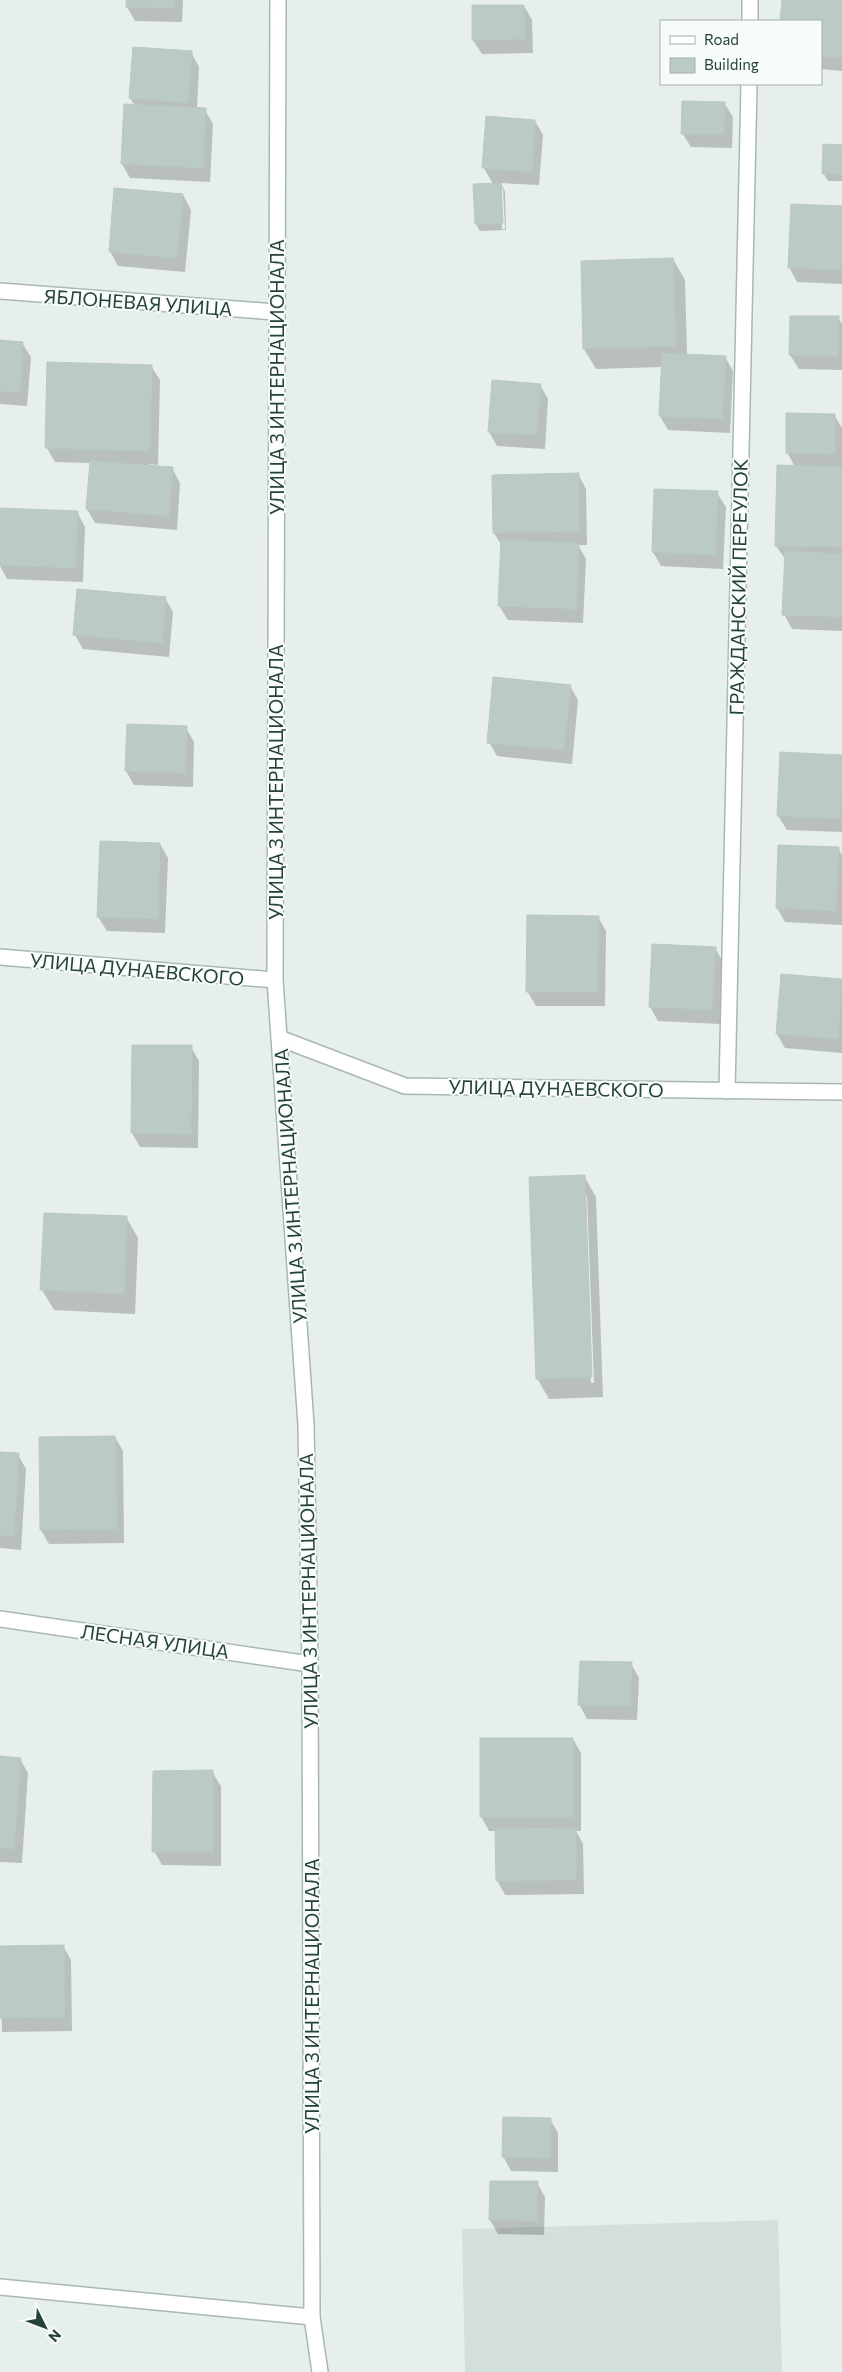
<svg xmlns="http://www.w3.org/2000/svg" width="842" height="2372" viewBox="0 0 842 2372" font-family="Commissioner,sans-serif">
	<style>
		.built { fill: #d4dfda }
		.shadow { fill: #0003; fill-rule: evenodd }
		.building { fill: #bbcac4; stroke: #b8c9c2 }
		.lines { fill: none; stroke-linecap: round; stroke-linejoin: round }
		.minor-casing { stroke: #a8b8b2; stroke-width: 18 }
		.tertiary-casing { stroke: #a8b8b2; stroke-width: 18 }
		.minor { stroke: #fff; stroke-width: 15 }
		.tertiary { stroke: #fff; stroke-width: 15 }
		.labels { text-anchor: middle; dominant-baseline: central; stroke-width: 4; stroke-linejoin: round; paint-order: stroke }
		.street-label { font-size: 19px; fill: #24423a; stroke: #f7fbf9 }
	</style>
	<rect width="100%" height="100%" fill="#e6efeb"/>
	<polygon class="built" points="778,2220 782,2372 465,2372 462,2229"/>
	<g class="shadow">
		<polygon points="127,0 183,0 182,22 135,21 127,7"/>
		<polygon points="783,0 842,0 842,71 821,69 821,21 781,21"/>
		<polygon points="524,6 532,20 533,53 482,54 473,40"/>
		<polygon points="191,52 199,67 197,109 205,110 213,124 210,182 130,178 122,164 135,106 130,98"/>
		<polygon points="724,103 733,117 732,148 691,147 682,133"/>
		<path d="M535 121 543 135 539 185 500 183 505 191 506 230 480 231 476 224 493 184 484 168ZM500 189H503L505 229H502Z"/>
		<polygon points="842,146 842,181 828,181 824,174"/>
		<polygon points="183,195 191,210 185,272 118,266 110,251"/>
		<polygon points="842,208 842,284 797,282 789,267"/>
		<polygon points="673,259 685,280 687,355 725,357 733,371 730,433 668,430 660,416 662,367 596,369 584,349"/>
		<polygon points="792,317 838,318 842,324 842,370 799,369 790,355"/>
		<polygon points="0,341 22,343 31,357 27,406 0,404"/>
		<polygon points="49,364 151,366 160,380 158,465 149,464 149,466 172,468 180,483 177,530 95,523 87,509 91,463 55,462 47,448"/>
		<polygon points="540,385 548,399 545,449 497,446 489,432"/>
		<polygon points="834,415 842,428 842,631 792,629 784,614 786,560 776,546 795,467 787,452"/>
		<polygon points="578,474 586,489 587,545 578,545 586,559 583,623 508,620 499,606 502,546 494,533"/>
		<polygon points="717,493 726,507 723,569 661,566 653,552"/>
		<polygon points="77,512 85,527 83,582 7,579 0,566 0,542"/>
		<polygon points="165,598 173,612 169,657 83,649 75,635"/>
		<polygon points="570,686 578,700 572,764 497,756 489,742"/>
		<polygon points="186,728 194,742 193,787 134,785 126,771"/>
		<polygon points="781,754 842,757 842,832 787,830 778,816"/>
		<polygon points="160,844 168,858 165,933 107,931 98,917"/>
		<polygon points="779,846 838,848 842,855 842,925 785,922 777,908"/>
		<polygon points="598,917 606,931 605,1006 536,1006 527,991"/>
		<polygon points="715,948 723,962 720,1024 658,1021 650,1007"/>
		<polygon points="782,975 842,980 842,1053 785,1048 777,1034"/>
		<polygon points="191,1047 199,1061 198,1148 140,1147 132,1133"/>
		<path d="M584 1176 596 1197 603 1397 549 1399 537 1378ZM584 1196H587L594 1383H591Z"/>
		<polygon points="126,1217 138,1238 135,1314 54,1310 42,1290"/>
		<polygon points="115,1437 123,1451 124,1543 49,1544 41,1530"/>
		<polygon points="0,1454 18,1455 26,1469 21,1550 0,1548"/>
		<polygon points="631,1664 639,1678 637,1720 587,1719 579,1704"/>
		<polygon points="573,1739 581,1753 581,1831 576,1831 583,1844 584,1894 505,1895 497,1880 496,1831 489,1831 481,1816"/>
		<polygon points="0,1757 20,1759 28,1773 22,1863 0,1862"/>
		<polygon points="212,1772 221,1786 221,1866 162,1865 154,1851"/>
		<polygon points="63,1946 71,1960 72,2031 2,2032 0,1947"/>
		<polygon points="550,2119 558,2133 558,2172 511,2171 503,2156"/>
		<polygon points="537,2183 545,2197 544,2235 498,2234 490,2220"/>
	</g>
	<g class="building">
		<polygon points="126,0 175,0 175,8 126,7"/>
		<polygon points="782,0 842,0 842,58 821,56 821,21 780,21"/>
		<polygon points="472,5 524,5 525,39 472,40"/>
		<polygon points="133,47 192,51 188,103 129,98"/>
		<polygon points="682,101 725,102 724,134 681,134"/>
		<polygon points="124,104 206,108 203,168 121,164"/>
		<polygon points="486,116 535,120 532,172 482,168"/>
		<polygon points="823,144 842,145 842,175 822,174"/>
		<polygon points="501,183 503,223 475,224 473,184"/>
		<polygon points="114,188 183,194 177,258 109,252"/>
		<polygon points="791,204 842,206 842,270 788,268"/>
		<polygon points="673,258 676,346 583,349 581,261"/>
		<polygon points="790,316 839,316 838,356 789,355"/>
		<polygon points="0,340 23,342 20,392 0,391"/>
		<polygon points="662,353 726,356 722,419 659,416"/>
		<polygon points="47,362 152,365 150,451 45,448"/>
		<polygon points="492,380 541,384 537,435 488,432"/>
		<polygon points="786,413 835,414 835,454 786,453"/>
		<polygon points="90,461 173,467 169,516 86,509"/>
		<polygon points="777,465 842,467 842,547 775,546"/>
		<polygon points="579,473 579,531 493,533 492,475"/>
		<polygon points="654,489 718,491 715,555 652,552"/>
		<polygon points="0,508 78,511 75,568 0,565"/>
		<polygon points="501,540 579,543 576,609 498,606"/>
		<polygon points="785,551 842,554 842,617 782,615"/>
		<polygon points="77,589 166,597 162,643 73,635"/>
		<polygon points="493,677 571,685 564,750 487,743"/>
		<polygon points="127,724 187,726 185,773 125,771"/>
		<polygon points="780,752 842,755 841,819 777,816"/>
		<polygon points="100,841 160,843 158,919 97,917"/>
		<polygon points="778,845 839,847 836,911 776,908"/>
		<polygon points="527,915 599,916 597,992 526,992"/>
		<polygon points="652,944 716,947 712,1010 649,1007"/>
		<polygon points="781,974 842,979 838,1039 776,1034"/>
		<polygon points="132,1045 192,1045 191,1134 131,1133"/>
		<polygon points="585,1175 592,1377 536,1379 529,1177"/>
		<polygon points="44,1213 127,1216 124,1294 40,1290"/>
		<polygon points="115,1436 117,1529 40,1530 39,1437"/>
		<polygon points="0,1452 19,1453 14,1536 0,1535"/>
		<polygon points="580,1661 632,1662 630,1706 578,1705"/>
		<rect x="480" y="1738" width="93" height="79"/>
		<polygon points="0,1756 21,1758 14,1849 0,1848"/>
		<polygon points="213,1770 213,1852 152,1852 153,1771"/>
		<polygon points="576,1828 576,1880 496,1881 495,1829"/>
		<polygon points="64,1945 65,2017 0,2018 0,1946"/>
		<polygon points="503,2117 551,2118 550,2158 502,2157"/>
		<polygon points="490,2181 538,2181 537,2221 489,2220"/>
	</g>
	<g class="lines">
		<defs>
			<g id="minor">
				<polyline points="750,21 750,0"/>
				<polyline points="0,291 275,312"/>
				<polyline points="0,957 275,980"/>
				<polyline points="279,1038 405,1086 842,1092"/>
				<polyline points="727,1091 749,84"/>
				<polyline points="0,1619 310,1664"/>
				<polyline points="0,2287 312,2317"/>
			</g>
			<polyline id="tertiary" points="278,0 275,980 306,1425 310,1664 312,2317 320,2372"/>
		</defs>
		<use href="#minor" class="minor-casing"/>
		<use href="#tertiary" class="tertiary-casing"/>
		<use href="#minor" class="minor"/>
		<use href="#tertiary" class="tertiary"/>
	</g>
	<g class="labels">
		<g class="street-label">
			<text transform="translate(138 302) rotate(4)">ЯБЛОНЕВАЯ УЛИЦА</text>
			<text transform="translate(276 377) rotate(-90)">УЛИЦА 3 ИНТЕРНАЦИОНАЛА</text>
			<text transform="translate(738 587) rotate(-89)">ГРАЖДАНСКИЙ ПЕРЕУЛОК</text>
			<text transform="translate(275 782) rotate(-90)">УЛИЦА 3 ИНТЕРНАЦИОНАЛА</text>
			<text transform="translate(137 969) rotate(5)">УЛИЦА ДУНАЕВСКОГО</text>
			<text transform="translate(556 1088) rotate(1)">УЛИЦА ДУНАЕВСКОГО</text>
			<text transform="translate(290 1186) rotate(-94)">УЛИЦА 3 ИНТЕРНАЦИОНАЛА</text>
			<text transform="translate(308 1591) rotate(-91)">УЛИЦА 3 ИНТЕРНАЦИОНАЛА</text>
			<text transform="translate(155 1641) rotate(8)">ЛЕСНАЯ УЛИЦА</text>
			<text transform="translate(311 1996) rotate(-90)">УЛИЦА 3 ИНТЕРНАЦИОНАЛА</text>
		</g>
	</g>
	<rect x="660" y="20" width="162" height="65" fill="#f7fbf9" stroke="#a3b1ad"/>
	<rect x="670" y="36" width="25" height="8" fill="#ffffff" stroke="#a3b1ad"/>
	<text x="704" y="45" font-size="15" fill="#24423a">Road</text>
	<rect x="670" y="58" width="25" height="15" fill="#bbcac4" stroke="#a3b1ad"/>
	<text x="704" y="70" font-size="15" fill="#24423a">Building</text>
	<g transform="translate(45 2327) rotate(132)" stroke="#f7fbf9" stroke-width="4" paint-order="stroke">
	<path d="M0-4L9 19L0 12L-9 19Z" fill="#24423a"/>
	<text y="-8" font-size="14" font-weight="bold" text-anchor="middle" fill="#24423a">N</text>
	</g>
</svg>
